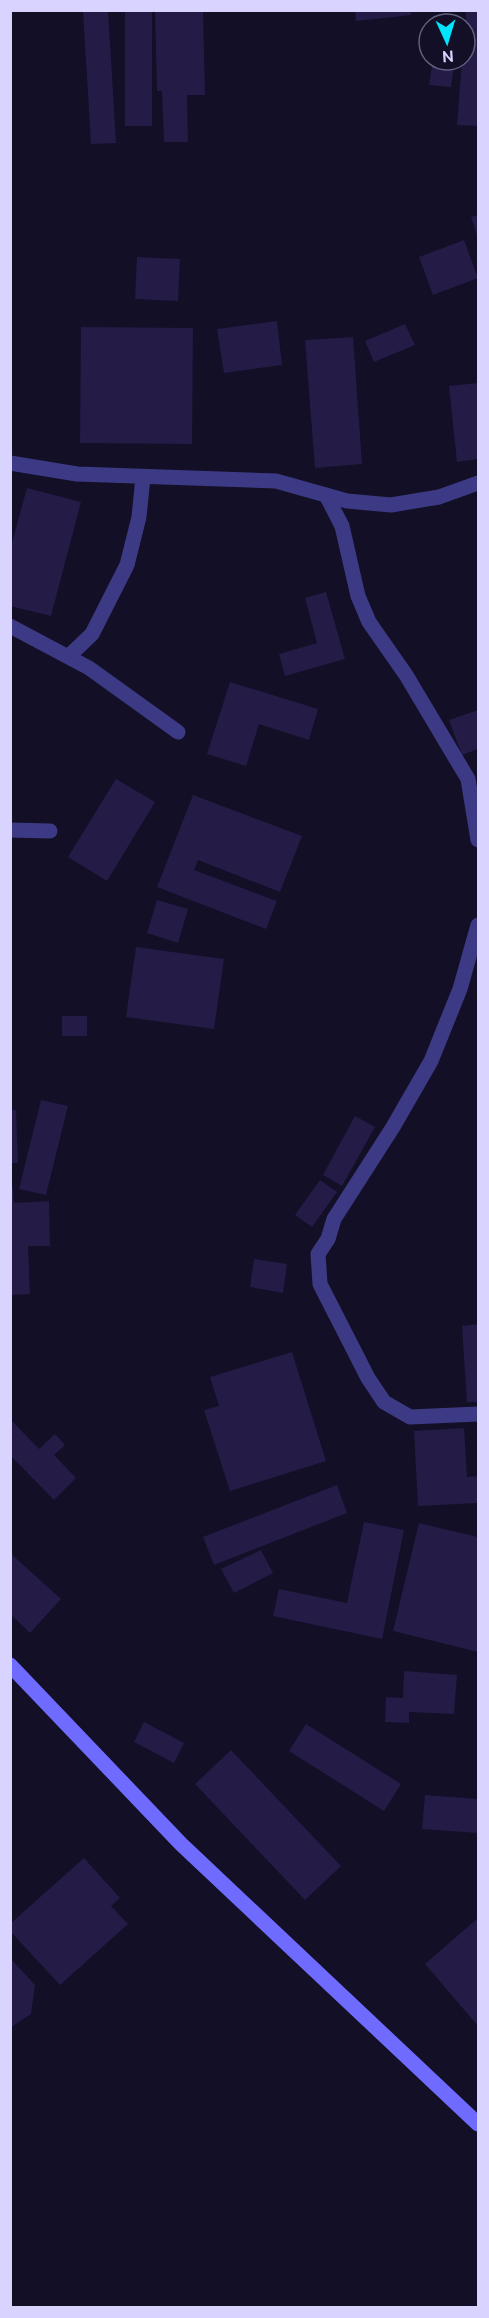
<svg xmlns="http://www.w3.org/2000/svg" width="489" height="2318" viewBox="0 0 489 2318" font-family="Ubuntu,sans-serif">
	<style>
		.building { fill: #241b47 }
		.lines { fill: none; stroke-linecap: round; stroke-linejoin: round }
		.lane { stroke: #3d3a85; stroke-width: 15 }
		.street { stroke: #3d3a85; stroke-width: 15 }
		.secondary { stroke: #6f6bff; stroke-width: 15 }
	</style>
	<rect width="100%" height="100%" fill="#130f26"/>
	<g class="building">
		<polygon points="108,10 116,143 91,144 83,11"/>
		<rect x="125" y="10" width="27" height="116"/>
		<polygon points="155,10 203,10 205,95 187,95 188,142 164,142 162,91 157,91"/>
		<polygon points="355,10 411,10 411,15 356,21"/>
		<polygon points="466,10 478,10 478,126 457,125 462,60 465,60"/>
		<polygon points="433,60 455,60 451,87 429,85"/>
		<polygon points="478,215 478,239 471,217"/>
		<polygon points="464,240 478,278 433,295 419,257"/>
		<polygon points="137,257 180,259 178,301 135,299"/>
		<polygon points="277,321 282,365 224,373 217,329"/>
		<polygon points="405,324 415,345 374,362 365,341"/>
		<polygon points="81,327 193,328 192,444 80,443"/>
		<polygon points="353,337 362,464 315,468 305,340"/>
		<polygon points="478,383 478,459 457,462 449,386"/>
		<polygon points="27,488 81,502 51,616 10,606 10,550"/>
		<polygon points="326,592 345,659 285,676 279,654 317,643 305,598"/>
		<polygon points="230,682 318,709 309,740 259,724 246,766 207,754"/>
		<polygon points="478,710 478,749 462,755 449,720"/>
		<polygon points="116,779 155,802 107,881 68,857"/>
		<polygon points="193,795 302,836 280,892 198,860 194,870 277,901 266,929 157,887"/>
		<polygon points="157,900 188,909 178,943 147,933"/>
		<polygon points="136,947 224,959 214,1029 126,1017"/>
		<rect x="62" y="1016" width="25" height="20"/>
		<polygon points="41,1100 68,1106 46,1195 19,1189"/>
		<polygon points="10,1110 16,1110 18,1163 10,1163"/>
		<polygon points="355,1116 375,1127 342,1186 323,1175"/>
		<polygon points="320,1180 337,1192 312,1227 295,1215"/>
		<polygon points="10,1188 13,1188 14,1203 49,1201 50,1246 28,1246 30,1294 10,1295"/>
		<polygon points="254,1259 287,1264 283,1293 250,1287"/>
		<polygon points="478,1324 478,1402 467,1402 462,1326"/>
		<polygon points="292,1352 326,1461 230,1491 204,1410 219,1406 210,1377"/>
		<polygon points="10,1419 39,1449 55,1434 65,1445 54,1455 76,1478 54,1500 10,1455"/>
		<polygon points="464,1428 467,1477 478,1476 478,1503 418,1506 414,1431"/>
		<polygon points="337,1485 347,1513 214,1565 203,1537"/>
		<polygon points="364,1522 404,1530 382,1639 273,1616 279,1589 347,1603"/>
		<polygon points="419,1523 478,1537 478,1652 393,1631"/>
		<polygon points="261,1550 273,1573 234,1593 221,1569"/>
		<polygon points="10,1553 61,1599 30,1633 10,1614"/>
		<polygon points="404,1671 457,1675 454,1714 409,1712 409,1723 385,1722 386,1697 403,1698"/>
		<polygon points="144,1722 184,1743 174,1763 134,1742"/>
		<polygon points="306,1724 401,1784 384,1811 289,1751"/>
		<polygon points="231,1750 341,1866 305,1900 195,1784"/>
		<polygon points="425,1795 478,1799 478,1833 422,1829"/>
		<polygon points="84,1858 120,1898 111,1906 128,1924 60,1985 10,1931 10,1924"/>
		<polygon points="478,1918 478,2026 425,1964"/>
		<polygon points="10,1958 35,1985 31,2014 10,2028"/>
	</g>
	<g class="lines">
		<polyline class="lane" points="10,830 50,831"/>
		<g class="street">
			<polyline points="10,463 77,474 276,481 347,501 391,505 439,497 478,483"/>
			<polyline points="326,495 342,526 358,596 369,622 406,675 468,779 478,840"/>
			<polyline points="10,626 89,668 178,732"/>
			<polyline points="69,656 92,634 127,565 139,517 143,477"/>
			<polyline points="478,925 460,989 431,1061 393,1127 334,1219 328,1239 318,1254 320,1284 368,1378 384,1402 410,1417 478,1414"/>
		</g>
		<polyline class="secondary" points="10,1665 181,1844 478,2124"/>
	</g>
	<rect width="489" height="2318" fill="none" stroke="#d9d4ff" stroke-width="24"/>
	<g transform="translate(447 42) rotate(176)"><circle r="28" fill="#130f26" stroke="#625e7d" stroke-width="1.5"/>
	<path d="M0-4.5L10 22L0 15L-10 22Z" fill="#00e5ff"/>
	<text y="-9" font-size="16" font-weight="bold" text-anchor="middle" fill="#d9d4ff">N</text>
	</g>
</svg>
